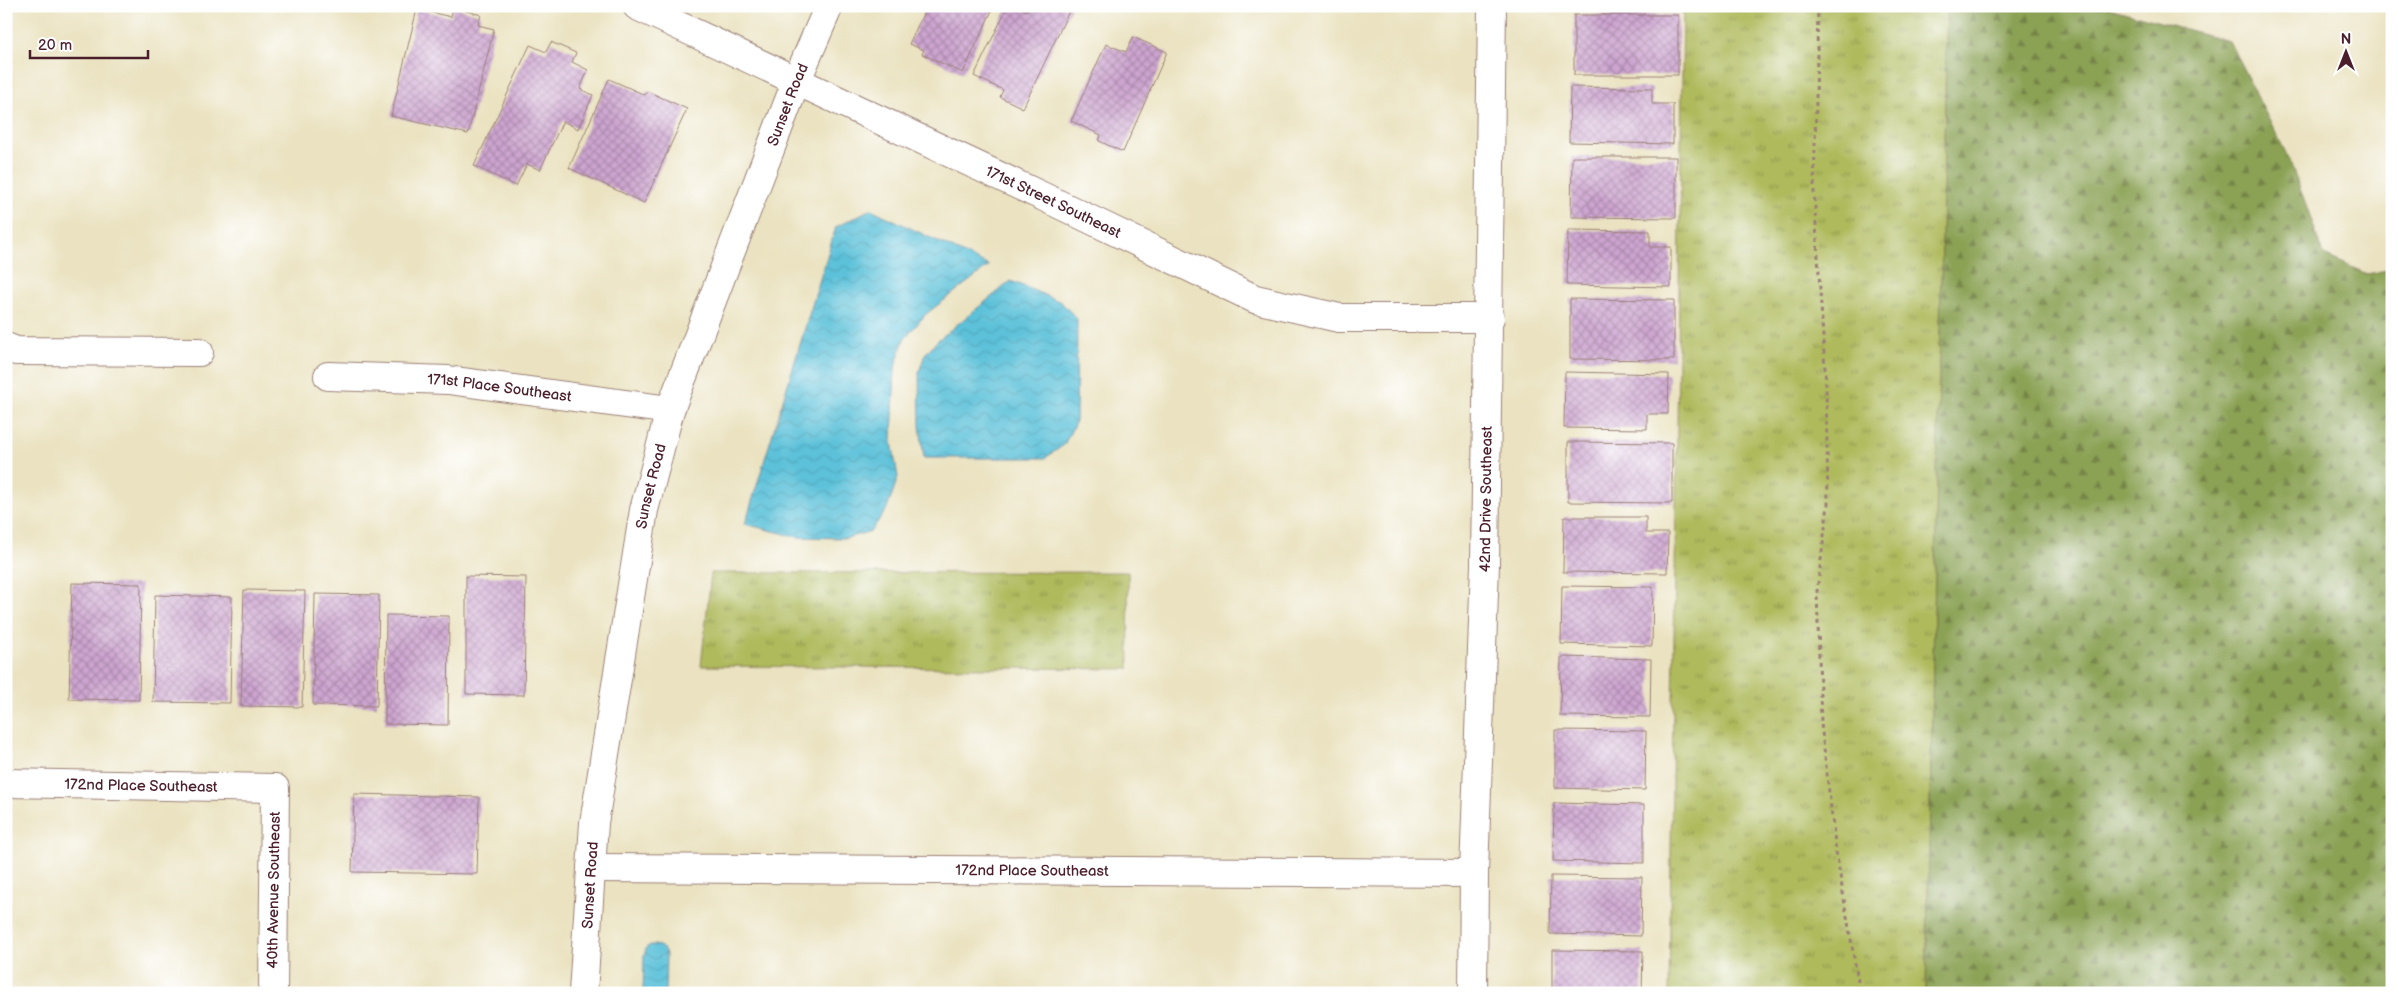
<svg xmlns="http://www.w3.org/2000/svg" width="2398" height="999" viewBox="0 0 2398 999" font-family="'Balsamiq Sans',sans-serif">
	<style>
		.grass { fill: url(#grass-tufts); stroke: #7c6c44 }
		.forest { fill: url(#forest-firs); stroke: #6a6040 }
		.water { fill: url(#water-waves); stroke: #527082 }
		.building { fill: url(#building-cross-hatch) }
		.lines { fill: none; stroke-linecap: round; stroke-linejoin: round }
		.street-casing { stroke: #9a8076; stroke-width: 30 }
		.secondary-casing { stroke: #9a8076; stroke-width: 30 }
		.path { stroke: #9a8076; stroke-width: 3; stroke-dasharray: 4 4; stroke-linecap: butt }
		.street { stroke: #fff; stroke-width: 28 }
		.secondary { stroke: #fff; stroke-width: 28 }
		.labels { text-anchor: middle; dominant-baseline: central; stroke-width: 5; stroke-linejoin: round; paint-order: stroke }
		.street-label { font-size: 15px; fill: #4a1f2b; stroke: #fff }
	</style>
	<defs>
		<pattern id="grass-tufts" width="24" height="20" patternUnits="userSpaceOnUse" patternTransform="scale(1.25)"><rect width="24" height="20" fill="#afba5c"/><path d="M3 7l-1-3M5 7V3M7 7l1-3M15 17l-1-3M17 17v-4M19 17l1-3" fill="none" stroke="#90974c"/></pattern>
		<pattern id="forest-firs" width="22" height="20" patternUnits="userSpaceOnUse" patternTransform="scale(1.25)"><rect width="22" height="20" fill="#8ba254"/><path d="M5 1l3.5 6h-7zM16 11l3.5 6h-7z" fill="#748346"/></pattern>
		<pattern id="water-waves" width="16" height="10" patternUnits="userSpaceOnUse" patternTransform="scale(1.25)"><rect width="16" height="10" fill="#5bc1d9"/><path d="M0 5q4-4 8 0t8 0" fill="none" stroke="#51a5ba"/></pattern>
		<pattern id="building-cross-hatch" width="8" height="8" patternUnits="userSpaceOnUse" patternTransform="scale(1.25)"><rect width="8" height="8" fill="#cda5d0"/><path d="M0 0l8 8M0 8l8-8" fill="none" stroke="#a886a9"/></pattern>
	</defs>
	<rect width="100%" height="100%" fill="#fff"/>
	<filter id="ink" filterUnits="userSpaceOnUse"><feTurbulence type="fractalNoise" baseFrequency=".02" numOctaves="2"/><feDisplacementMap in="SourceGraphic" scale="10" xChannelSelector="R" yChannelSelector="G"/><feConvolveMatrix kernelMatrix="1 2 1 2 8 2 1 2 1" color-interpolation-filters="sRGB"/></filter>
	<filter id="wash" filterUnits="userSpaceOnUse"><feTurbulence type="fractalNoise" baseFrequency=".0096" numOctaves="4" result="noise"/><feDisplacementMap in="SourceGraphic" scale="20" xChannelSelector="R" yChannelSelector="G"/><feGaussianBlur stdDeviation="1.12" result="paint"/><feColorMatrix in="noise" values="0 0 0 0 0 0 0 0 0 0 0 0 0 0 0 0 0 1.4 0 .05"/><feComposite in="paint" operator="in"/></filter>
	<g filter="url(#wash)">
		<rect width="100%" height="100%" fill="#eae2c0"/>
		<g class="grass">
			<polygon points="1683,6 1947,6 1926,993 1669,993"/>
			<polygon points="1128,572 1129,669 701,666 711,573"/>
		</g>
		<polygon class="forest" points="1947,6 2102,6 2229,41 2289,159 2324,255 2367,274 2392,269 2392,993 1926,993"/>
		<g class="water">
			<polygon points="871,209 989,266 926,314 904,339 895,367 892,442 898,477 887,509 871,531 847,538 797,537 745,524 836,227"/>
			<polygon points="1011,281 1061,302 1077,319 1076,421 1064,445 1045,458 924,458 920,426 919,372 925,354 938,340"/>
			<path d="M651 945C659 945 663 946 666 954L665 993H643L644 955 647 947Z"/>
		</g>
		<g id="blocks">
			<g class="building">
				<polygon points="927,6 994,6 963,73 922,54 924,50 909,44"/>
				<polygon points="1008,6 1017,6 1026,11 1029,6 1071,7 1023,108 1000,97 1003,90 974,76"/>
				<polygon points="453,7 481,15 478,25 494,29 468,134 391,116 417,9 451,17"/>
				<rect x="1574" y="15" width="104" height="60"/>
				<polygon points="1133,37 1167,52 1123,152 1099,141 1101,135 1071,121 1106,44 1126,52"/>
				<polygon points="551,42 576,53 572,62 588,70 580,89 593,95 578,129 563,121 540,170 527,164 516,186 474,166 530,45 546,52"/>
				<polygon points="609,79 645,95 647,91 687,109 644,203 569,168"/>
				<polygon points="1570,87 1652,88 1652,104 1673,104 1673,144 1569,142"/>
				<polygon points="1572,157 1676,157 1676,218 1571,217"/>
				<polygon points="1568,230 1650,231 1650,247 1671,247 1671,287 1567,285"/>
				<polygon points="1570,299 1674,300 1674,360 1570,359"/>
				<polygon points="1565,372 1669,374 1668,414 1647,414 1647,429 1564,428"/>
				<polygon points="1568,442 1672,443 1672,503 1568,502"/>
				<polygon points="1564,517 1646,517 1646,533 1668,533 1667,573 1563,572"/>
				<polygon points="466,576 526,577 524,695 466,694"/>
				<polygon points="72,583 141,584 139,700 69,699"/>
				<polygon points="1562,586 1653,587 1652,646 1561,644"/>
				<polygon points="244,590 305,591 302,707 241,706"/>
				<polygon points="315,594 379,595 377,706 313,705"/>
				<polygon points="155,595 232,597 230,703 153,702"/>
				<polygon points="386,615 449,616 448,725 385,724"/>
				<polygon points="1561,657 1651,659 1650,717 1560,716"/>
				<polygon points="1555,730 1646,731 1645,790 1555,788"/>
				<polygon points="354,794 479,797 477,874 352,872"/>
				<polygon points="1554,803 1644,805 1644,863 1553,861"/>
				<polygon points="1551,876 1642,877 1641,936 1550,934"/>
				<polygon points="1552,950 1643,951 1642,993 1552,993"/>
			</g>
		</g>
	</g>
	<g filter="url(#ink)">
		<use href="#blocks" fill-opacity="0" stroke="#9a8076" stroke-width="1"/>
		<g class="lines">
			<defs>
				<g id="street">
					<path id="s1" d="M637 6 1046 198 1255 299 1339 318H1490"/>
					<polyline points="6,347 16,351 199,352"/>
					<path id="s2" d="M328 376 448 380 670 410"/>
					<path id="s3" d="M6 783 275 788 273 993"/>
					<path id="s4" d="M591 868 1474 873"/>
					<path id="s5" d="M1473 993 1474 873 1485 565 1492 6"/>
				</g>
				<g id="secondary">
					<path id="s6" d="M583 993 594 823 644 510 670 410 796 82 829 6"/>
				</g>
			</defs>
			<use href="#street" class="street-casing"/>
			<use href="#secondary" class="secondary-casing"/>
			<polyline class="path" points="1818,6 1814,192 1826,386 1828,505 1817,591 1821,723 1836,852 1860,993"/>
			<use href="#street" class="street"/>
			<use href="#secondary" class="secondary"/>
		</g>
	</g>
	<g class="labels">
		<g class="street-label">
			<text stroke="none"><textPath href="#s6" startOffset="918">Sunset Road</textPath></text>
			<text stroke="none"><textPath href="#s1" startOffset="460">171st Street Southeast</textPath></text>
			<text stroke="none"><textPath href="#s2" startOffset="172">171st Place Southeast</textPath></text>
			<text stroke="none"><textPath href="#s6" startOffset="512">Sunset Road</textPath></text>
			<text stroke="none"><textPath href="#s5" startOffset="494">42nd Drive Southeast</textPath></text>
			<text stroke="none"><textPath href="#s3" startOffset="135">172nd Place Southeast</textPath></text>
			<text stroke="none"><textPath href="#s4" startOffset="441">172nd Place Southeast</textPath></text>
			<text stroke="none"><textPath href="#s6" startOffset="108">Sunset Road</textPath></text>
			<text transform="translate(274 890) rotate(-89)">40th Avenue Southeast</text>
		</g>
	</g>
	<rect width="2398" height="999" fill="none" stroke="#fff" stroke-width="25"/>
	<g transform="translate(2346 52)" stroke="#ffffff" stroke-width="4" paint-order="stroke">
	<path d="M0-4L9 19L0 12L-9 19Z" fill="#4a1f2b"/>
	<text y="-8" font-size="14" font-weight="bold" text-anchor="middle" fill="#4a1f2b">N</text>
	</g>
	<path d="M30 50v8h118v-8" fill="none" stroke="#4a1f2b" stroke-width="2.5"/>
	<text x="38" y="50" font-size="15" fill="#4a1f2b" stroke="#ffffff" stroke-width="4" paint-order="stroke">20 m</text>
</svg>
